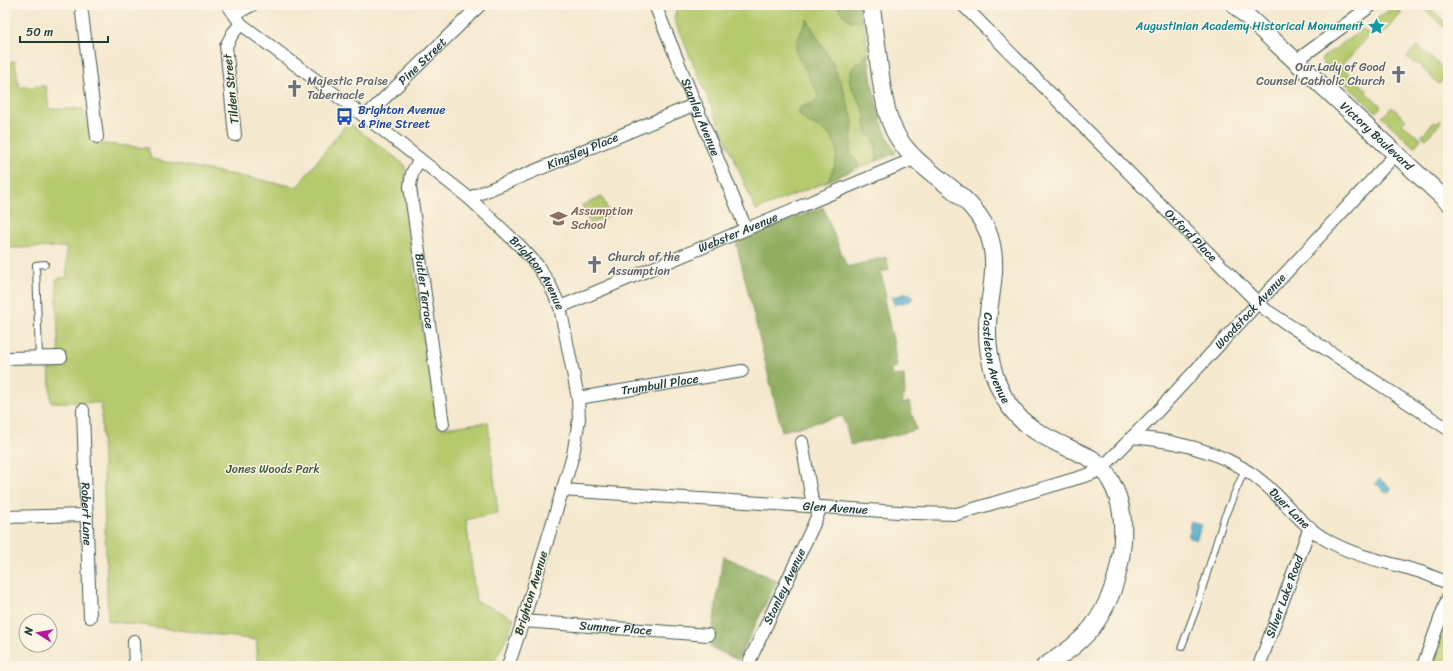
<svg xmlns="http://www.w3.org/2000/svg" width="1453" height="671" viewBox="0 0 1453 671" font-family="Sriracha,sans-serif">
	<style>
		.green { fill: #b5c96d; stroke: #6a8350 }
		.forest { fill: #90ad60; stroke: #58754a }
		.water { fill: #4baaca; stroke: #35747f }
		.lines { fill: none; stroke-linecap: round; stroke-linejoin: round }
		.lane-casing { stroke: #3f574b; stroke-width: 8 }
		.street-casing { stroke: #3f574b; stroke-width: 14 }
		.secondary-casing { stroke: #3f574b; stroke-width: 19 }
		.lane { stroke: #fff; stroke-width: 6 }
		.street { stroke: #fff; stroke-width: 12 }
		.secondary { stroke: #fff; stroke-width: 17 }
		.labels { text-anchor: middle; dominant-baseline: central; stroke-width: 3; stroke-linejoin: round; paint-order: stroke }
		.culture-label { font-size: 12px; fill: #0d838f; stroke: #fcf5e5; text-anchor: end }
		.street-label { font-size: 12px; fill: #1f3d34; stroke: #fcf5e5 }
		.worship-label { font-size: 12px; fill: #5b616d; stroke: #fcf5e5; text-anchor: start }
		.transit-label { font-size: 12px; fill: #164399; stroke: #fcf5e5; text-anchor: start }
		.education-label { font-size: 12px; fill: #785e54; stroke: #fcf5e5; text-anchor: start }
		.park-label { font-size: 12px; fill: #3d593f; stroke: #fcf5e5 }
	</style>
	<rect width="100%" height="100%" fill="#fcf5e5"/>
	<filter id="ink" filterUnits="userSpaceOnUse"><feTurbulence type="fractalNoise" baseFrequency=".025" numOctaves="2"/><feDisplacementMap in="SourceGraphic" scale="8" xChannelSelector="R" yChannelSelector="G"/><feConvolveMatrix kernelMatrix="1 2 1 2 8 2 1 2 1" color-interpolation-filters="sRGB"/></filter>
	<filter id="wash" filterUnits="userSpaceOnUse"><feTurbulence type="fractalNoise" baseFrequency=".012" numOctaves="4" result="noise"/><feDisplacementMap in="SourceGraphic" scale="16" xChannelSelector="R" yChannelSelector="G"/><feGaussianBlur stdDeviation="0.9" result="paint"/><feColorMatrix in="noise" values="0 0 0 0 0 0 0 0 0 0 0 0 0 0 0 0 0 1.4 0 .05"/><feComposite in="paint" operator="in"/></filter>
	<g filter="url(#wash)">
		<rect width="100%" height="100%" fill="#f4e8ce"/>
		<g class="green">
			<path d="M682 5H837C843 17 851 23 864 21L868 54 853 67 849 81 864 111 866 128 874 139 876 146 877 161 858 168V166L850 153 853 121 842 86 833 65 807 20C804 31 795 40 797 52L817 92 818 97 814 103 801 107 808 123C840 133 843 154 828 181L756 210 674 19 677 8Z"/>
			<polygon points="1396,5 1401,12 1401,14 1381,35 1375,30 1379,27 1378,23 1374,21"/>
			<polygon points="1420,5 1427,5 1448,25 1448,31"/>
			<polygon points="1363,29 1370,35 1341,66 1367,90 1366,93 1380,105 1380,108 1376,112 1321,61 1322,58"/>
			<polygon points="1417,46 1419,47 1448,73 1448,83 1444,79 1439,84 1416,62 1414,64 1407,57"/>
			<path d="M15 61 19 87 46 86 49 109H83L94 143 148 148 151 159 297 187 348 122 405 165C407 253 424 340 438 426L443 428 488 422 498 514 466 520 476 601 514 618 509 632 492 666H257V640L108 621 101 403 51 402 49 365 59 364 56 279 67 277 66 247 5 248V62Z"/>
			<polygon points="1392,107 1406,120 1402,124 1421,139 1414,147 1382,117"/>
			<polygon points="1439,120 1441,122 1426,139 1422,136 1434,121 1436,123"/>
			<polygon points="602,197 610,215 590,224 582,205"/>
			<polygon points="1448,618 1448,666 1431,666"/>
		</g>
		<g class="forest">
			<path d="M837 5H862L864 21C851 24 843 17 837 5Z"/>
			<path d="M807 19 833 65 842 86 853 121 850 153 857 161 858 168 828 181C840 158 843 140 818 127 809 122 803 122 798 112L801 107 814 103 818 97 817 92 796 52C794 40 804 31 807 19Z"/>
			<path d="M868 54C873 91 877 120 896 153L877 161 876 146 874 139 868 135 866 128 864 111 849 81 851 72 853 67Z"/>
			<polygon points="823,207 847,267 886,257 889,270 881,272 886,298 884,299 894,345 897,367 892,368 893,376 904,375 905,392 902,404 909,402 916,430 851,445 843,416 782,431 736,242"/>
			<polygon points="723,556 777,581 738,660 710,647"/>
		</g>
		<g class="water">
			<polygon points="909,293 910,295 912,295 913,298 911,299 911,301 894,305 892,297"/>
			<polygon points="1379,479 1389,486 1391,489 1389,493 1384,492 1382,489 1375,483"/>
			<polygon points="1191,521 1202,525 1196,540 1188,537 1191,527 1189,527"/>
		</g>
	</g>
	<g filter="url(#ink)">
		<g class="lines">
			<defs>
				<g id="lane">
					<polyline points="39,358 36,265 45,264"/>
					<polyline points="1182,646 1196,609 1224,518 1245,469"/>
				</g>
				<g id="street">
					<polyline points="81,5 97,137"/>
					<path id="s1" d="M228 5 241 24 384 131 469 198 521 247 537 265 550 285 560 307 578 398 579 419 573 455 523 621 508 666"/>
					<path id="s2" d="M655 5 746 229"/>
					<path id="s3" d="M963 5 1258 303 1266 310 1448 429"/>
					<polyline points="235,14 252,5"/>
					<polyline points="1296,61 1372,5"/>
					<path id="s4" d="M365 117 480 5"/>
					<polyline points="235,135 226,46 233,33 241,24"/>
					<path id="s5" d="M419 160 412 173 410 187 443 424"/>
					<path id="s6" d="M469 198 696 104"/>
					<path id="s7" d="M560 307 916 158"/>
					<polyline points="5,358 61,357"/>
					<path id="s8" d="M578 398 742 371"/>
					<path id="s9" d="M83 410 90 617"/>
					<path id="s10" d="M1132 437C1179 441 1231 453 1267 486 1286 503 1303 526 1325 539 1353 556 1383 561 1414 570 1426 573 1437 579 1448 583"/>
					<polyline points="802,442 813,506"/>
					<path id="s11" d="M562 490 914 513 957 514 1091 474 1102 468 1156 413 1396 154"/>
					<polyline points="5,517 87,515"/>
					<path id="s12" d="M523 621 708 635"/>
					<polyline points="134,641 135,666"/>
					<path id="s13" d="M747 666 813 526 821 507"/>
					<path id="s14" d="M1259 666 1310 527"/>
					<polyline points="1423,666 1448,597"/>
				</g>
				<g id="secondary">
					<path id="s15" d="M871 5C874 25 877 45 879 65 883 92 885 122 903 145 927 177 970 192 987 230 998 256 993 282 989 308 983 351 995 404 1033 429 1051 442 1073 449 1092 459 1100 464 1105 471 1110 480 1134 520 1121 585 1096 622 1083 641 1064 654 1045 666"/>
					<path id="s16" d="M1235 5 1448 202"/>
				</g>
			</defs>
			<use href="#lane" class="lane-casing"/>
			<use href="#street" class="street-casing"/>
			<use href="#secondary" class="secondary-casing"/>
			<use href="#lane" class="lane"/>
			<use href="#street" class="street"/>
			<use href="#secondary" class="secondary"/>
		</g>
	</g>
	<defs>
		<symbol id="sight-bare" viewBox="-9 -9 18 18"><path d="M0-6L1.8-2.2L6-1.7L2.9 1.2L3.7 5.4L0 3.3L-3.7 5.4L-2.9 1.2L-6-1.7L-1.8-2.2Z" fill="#0f9aa8" stroke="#fcf5e5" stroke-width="2.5" paint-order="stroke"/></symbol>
		<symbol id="church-bare" viewBox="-9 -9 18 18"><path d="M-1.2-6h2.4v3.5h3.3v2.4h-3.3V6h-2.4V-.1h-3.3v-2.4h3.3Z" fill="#6b7280" stroke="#fcf5e5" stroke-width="2.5" paint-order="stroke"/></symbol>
		<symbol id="bus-bare" viewBox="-9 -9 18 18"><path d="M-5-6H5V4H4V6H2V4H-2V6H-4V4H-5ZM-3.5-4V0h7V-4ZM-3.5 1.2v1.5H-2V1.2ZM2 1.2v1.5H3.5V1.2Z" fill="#1a4fb4" stroke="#fcf5e5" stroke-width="2.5" paint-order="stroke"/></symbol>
		<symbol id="school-bare" viewBox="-9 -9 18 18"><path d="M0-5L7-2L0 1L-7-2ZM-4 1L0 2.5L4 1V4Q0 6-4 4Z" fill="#8d6e63" stroke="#fcf5e5" stroke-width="2.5" paint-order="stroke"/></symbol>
	</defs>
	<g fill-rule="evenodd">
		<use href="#sight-bare" x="1364" y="14" width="25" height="25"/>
		<use href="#church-bare" x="1386" y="62" width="25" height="25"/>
		<use href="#church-bare" x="282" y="76" width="25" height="25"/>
		<use href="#bus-bare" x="332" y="104" width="25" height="25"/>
		<use href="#school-bare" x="546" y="206" width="25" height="25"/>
		<use href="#church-bare" x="582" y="252" width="25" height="25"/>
	</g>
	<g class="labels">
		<g class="culture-label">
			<text x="1363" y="26">Augustinian Academy Historical Monument</text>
		</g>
		<g class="street-label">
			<text stroke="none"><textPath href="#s4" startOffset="80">Pine Street</textPath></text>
			<text transform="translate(231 89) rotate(-96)">Tilden Street</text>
			<text stroke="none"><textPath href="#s2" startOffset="121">Stanley Avenue</textPath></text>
			<text stroke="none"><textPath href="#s16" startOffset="193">Victory Boulevard</textPath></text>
			<text stroke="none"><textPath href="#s6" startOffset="123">Kingsley Place</textPath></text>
			<text stroke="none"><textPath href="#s7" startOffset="193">Webster Avenue</textPath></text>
			<text stroke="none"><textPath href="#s3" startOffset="324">Oxford Place</textPath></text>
			<text stroke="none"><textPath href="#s1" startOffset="412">Brighton Avenue</textPath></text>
			<text stroke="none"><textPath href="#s5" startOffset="134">Butler Terrace</textPath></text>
			<text stroke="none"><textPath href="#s11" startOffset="764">Woodstock Avenue</textPath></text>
			<text stroke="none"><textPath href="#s15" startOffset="396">Castleton Avenue</textPath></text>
			<text stroke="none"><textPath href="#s8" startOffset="83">Trumbull Place</textPath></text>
			<text stroke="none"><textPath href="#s11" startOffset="274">Glen Avenue</textPath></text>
			<text stroke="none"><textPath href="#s10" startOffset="178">Duer Lane</textPath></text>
			<text stroke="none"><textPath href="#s9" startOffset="104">Robert Lane</textPath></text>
			<text stroke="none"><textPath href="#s13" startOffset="88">Stanley Avenue</textPath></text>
			<text transform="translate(531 593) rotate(-73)">Brighton Avenue</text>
			<text stroke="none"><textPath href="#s14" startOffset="74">Silver Lake Road</textPath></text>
			<text stroke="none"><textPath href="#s12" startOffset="93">Sumner Place</textPath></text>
		</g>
		<g class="worship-label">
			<text x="1385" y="67" text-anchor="end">Our Lady of Good<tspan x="1385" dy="14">Counsel Catholic Church</tspan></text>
			<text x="307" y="81">Majestic Praise<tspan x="307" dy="14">Tabernacle</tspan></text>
			<text x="608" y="257">Church of the<tspan x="608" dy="14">Assumption</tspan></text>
		</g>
		<g class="transit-label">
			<text x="358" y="110">Brighton Avenue<tspan x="358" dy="14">&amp; Pine Street</tspan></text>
		</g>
		<g class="education-label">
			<text x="571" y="211">Assumption<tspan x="571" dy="14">School</tspan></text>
		</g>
		<g class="park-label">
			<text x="273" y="469">Jones Woods Park</text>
		</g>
	</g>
	<rect width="1453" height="671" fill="none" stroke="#fcf5e5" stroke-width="20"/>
	<g transform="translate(38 633) rotate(281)"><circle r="19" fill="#fcf5e5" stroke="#a4ab9e"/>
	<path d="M0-3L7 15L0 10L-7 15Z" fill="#b5179e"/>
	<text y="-6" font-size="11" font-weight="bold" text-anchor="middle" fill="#1f3d34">N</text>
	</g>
	<path d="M20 36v6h88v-6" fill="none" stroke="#1f3d34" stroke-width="2"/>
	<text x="26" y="36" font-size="12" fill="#1f3d34" stroke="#fcf5e5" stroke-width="3" paint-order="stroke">50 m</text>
</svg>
